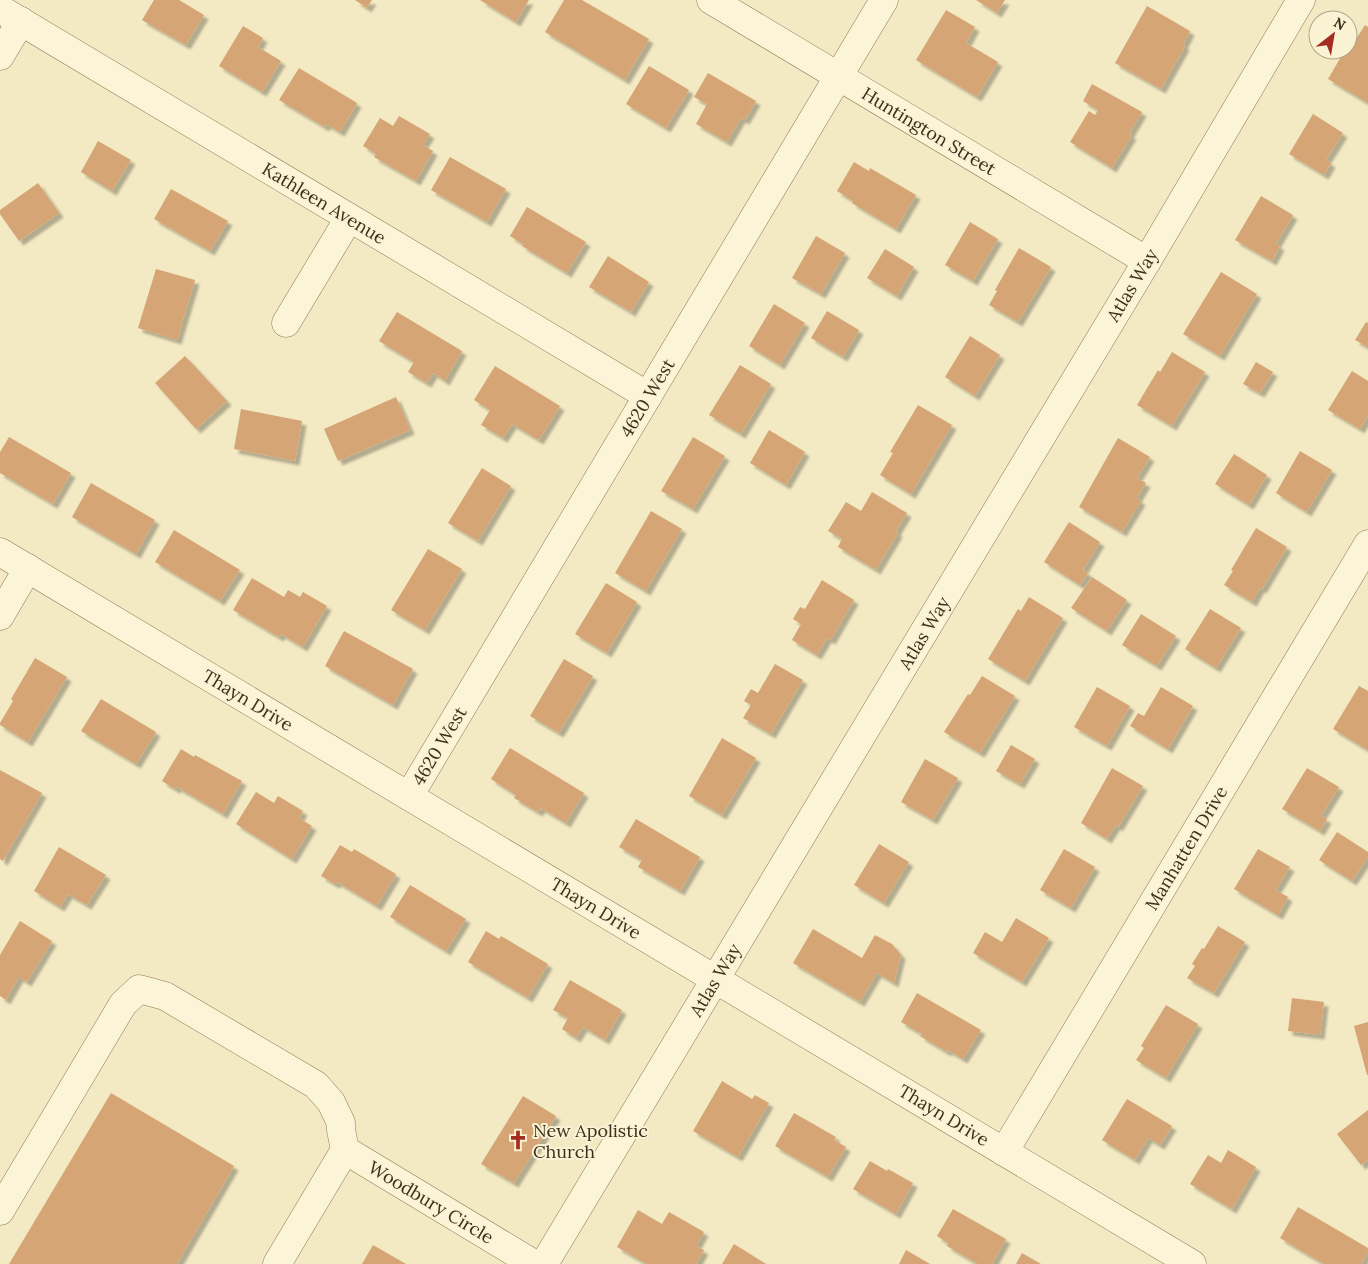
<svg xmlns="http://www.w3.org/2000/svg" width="1368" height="1264" viewBox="0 0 1368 1264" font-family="Lora,serif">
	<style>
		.building { fill: #d5a574; filter: url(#shadow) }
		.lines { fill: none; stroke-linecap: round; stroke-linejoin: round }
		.minor-casing { stroke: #8f7a57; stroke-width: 29 }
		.minor { stroke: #fcf4d7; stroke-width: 28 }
		.labels { text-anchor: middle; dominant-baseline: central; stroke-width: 4; stroke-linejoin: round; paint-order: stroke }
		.street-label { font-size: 18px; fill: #3d2f1d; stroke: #f9f2d3 }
		.poi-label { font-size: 18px; fill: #3d2f1d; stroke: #f9f2d3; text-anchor: start }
	</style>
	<defs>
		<filter id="shadow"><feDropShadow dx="4.5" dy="4.5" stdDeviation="1" flood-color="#0004"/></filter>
	</defs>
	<rect width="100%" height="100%" fill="#f3e9c2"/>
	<g class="building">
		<polygon points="154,0 179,0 204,15 186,45 142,20"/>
		<polygon points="355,0 372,0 367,8"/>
		<polygon points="480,0 529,0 516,22"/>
		<polygon points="564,0 582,0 649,39 625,80 545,32"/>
		<polygon points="976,0 1005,0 997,13"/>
		<polygon points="1147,6 1190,31 1183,45 1185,46 1161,89 1115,63"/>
		<polygon points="946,10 975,27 966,43 998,62 977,97 916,60"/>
		<polygon points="1365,25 1368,27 1368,103 1328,79 1345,50 1348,50 1350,42 1353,44"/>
		<polygon points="243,26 263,38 258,47 281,61 262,92 219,66"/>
		<polygon points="649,66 689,90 666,128 626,104"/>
		<polygon points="299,68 357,103 340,132 326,124 325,127 279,100"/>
		<polygon points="708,73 756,101 745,120 741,118 727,142 696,124 707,104 694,97"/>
		<polygon points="1092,84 1142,112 1129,134 1132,135 1112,168 1070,142 1089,111 1095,115 1098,110 1083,101"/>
		<polygon points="1313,114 1343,133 1326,160 1331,163 1324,175 1289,154"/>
		<polygon points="399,116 430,134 423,145 433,151 416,181 374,157 376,154 363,146 380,118 393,126"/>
		<polygon points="98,141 131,160 112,191 81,172"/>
		<polygon points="450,157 506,189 487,222 431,190"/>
		<polygon points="854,162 869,171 870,168 916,195 896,229 852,203 853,201 837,191"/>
		<polygon points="38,183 59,213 19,241 0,214 0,210"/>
		<polygon points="171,189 228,221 210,251 154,219"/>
		<polygon points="1261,196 1293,215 1276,244 1280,246 1272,261 1235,240"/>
		<polygon points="527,207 586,242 567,273 522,246 523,244 510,236"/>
		<polygon points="970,222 998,239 973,281 945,265"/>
		<polygon points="816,236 845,253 821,294 792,278"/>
		<polygon points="1019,248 1051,267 1018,322 989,305 997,291 995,290"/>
		<polygon points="885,249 914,267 897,296 867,278"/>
		<polygon points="608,256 649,282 631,312 589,287"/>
		<polygon points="156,269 195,280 177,340 138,328"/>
		<polygon points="1221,272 1257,294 1220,356 1183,334"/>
		<polygon points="774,304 805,323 780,365 749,346"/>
		<polygon points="827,311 859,330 843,357 811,338"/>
		<polygon points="397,312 462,351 445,381 433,373 427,383 408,372 414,362 379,341"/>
		<polygon points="1366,322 1368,323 1368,347 1355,340"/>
		<polygon points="970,336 1000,355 975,396 945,377"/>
		<polygon points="1172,352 1205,372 1172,426 1137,405 1158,370 1160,372"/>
		<polygon points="185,356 227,401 196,429 155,383"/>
		<polygon points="1256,362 1273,372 1260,393 1243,384"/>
		<polygon points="740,365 771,384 741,434 709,415"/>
		<polygon points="495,366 560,406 539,440 512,424 503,438 481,425 490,410 474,400"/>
		<polygon points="1352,371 1368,381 1368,415 1360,429 1328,410"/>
		<polygon points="396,397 410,430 338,461 324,429"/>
		<polygon points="918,405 952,425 911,494 880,475 893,453 890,452"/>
		<polygon points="241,409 302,421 295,461 234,449"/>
		<polygon points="769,430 805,452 786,485 750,463"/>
		<polygon points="9,437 71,473 53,504 0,473 0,452"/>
		<polygon points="693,437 725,456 693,509 661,491"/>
		<polygon points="1118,438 1150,457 1137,478 1146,483 1137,498 1141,501 1122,532 1079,507"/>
		<polygon points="1300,451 1332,470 1307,512 1276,493"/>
		<polygon points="1234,454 1267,475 1249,505 1215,484"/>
		<polygon points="482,468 511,486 478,541 448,523"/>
		<polygon points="91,483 155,520 136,554 72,517"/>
		<polygon points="872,492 907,513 896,531 898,533 876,570 838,547 842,539 828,531 846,502 861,511"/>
		<polygon points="651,511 682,529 646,591 615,573"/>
		<polygon points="1069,522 1100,542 1083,570 1088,573 1080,585 1044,562"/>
		<polygon points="1256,528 1287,547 1262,589 1260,588 1252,602 1224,585 1233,571 1231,570"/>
		<polygon points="174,530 240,570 220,601 155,562"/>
		<polygon points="428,549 462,569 425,630 391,610"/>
		<polygon points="1092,577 1127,600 1107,631 1071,608"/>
		<polygon points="252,578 284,597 288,590 300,597 303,592 327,606 303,647 281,634 279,637 233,610"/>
		<polygon points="822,580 854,600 831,640 827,638 817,655 792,640 801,624 793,619 800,607 805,609"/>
		<polygon points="606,583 637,602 607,653 575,634"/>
		<polygon points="1029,597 1063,618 1025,681 988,659 1018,609 1021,611"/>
		<polygon points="1210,609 1241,628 1216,668 1185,649"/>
		<polygon points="1141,614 1176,636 1157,666 1122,645"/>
		<polygon points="344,631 413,669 393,705 325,666"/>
		<polygon points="35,658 67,677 28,742 0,725 0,723 13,701 11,699"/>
		<polygon points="564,659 593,676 559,733 530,716"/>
		<polygon points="775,664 803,680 771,734 743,718 751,705 744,701 751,689 758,693"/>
		<polygon points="982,676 1015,696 980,753 944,732 968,694 970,695"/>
		<polygon points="1359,686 1368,691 1368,750 1333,729"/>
		<polygon points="1097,687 1130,706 1107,746 1074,727"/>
		<polygon points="1161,687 1193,706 1168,749 1130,726 1138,713 1144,716"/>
		<polygon points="101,699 156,732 136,764 81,731"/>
		<polygon points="722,738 756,758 722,815 689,796"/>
		<polygon points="1011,745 1035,759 1020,784 996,771"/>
		<polygon points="510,748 584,793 566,823 541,808 538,812 514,798 516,795 491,779"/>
		<polygon points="181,749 194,757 195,755 242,781 223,814 177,787 175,789 162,781"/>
		<polygon points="925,759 958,778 933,820 901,802"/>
		<polygon points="1112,768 1143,786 1118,827 1116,825 1107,839 1081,823"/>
		<polygon points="1307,768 1339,787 1321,816 1327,819 1320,831 1282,809"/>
		<polygon points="0,770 42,793 3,861 0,859"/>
		<polygon points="256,792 274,803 278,796 303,811 299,818 312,826 292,859 236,824"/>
		<polygon points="636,819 700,857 680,891 638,867 642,860 619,847"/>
		<polygon points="1337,832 1368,852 1368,857 1352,881 1319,860"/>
		<polygon points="879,844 909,862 884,903 854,885"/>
		<polygon points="340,845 352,852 354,849 396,874 377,906 337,882 335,884 321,876"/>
		<polygon points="59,847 106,875 87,905 68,894 60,907 34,891"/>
		<polygon points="1064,849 1095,867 1071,908 1040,890"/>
		<polygon points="1258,849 1290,867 1276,890 1288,897 1278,915 1234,889"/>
		<polygon points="410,885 466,919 446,951 390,917"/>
		<polygon points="1016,918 1049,938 1022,982 973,953 985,932 1002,942"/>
		<polygon points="20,921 52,941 27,982 19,977 6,1000 0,996 0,955"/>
		<polygon points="1218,926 1245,942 1214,993 1187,978 1195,966 1192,964 1202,948 1204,949"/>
		<polygon points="813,929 862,958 875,935 892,944 901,955 894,983 877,973 860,1002 793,963"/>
		<polygon points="486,931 499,939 501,936 548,964 528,998 468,962"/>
		<polygon points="570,980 622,1010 605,1040 583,1027 576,1038 562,1029 568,1018 553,1010"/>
		<polygon points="917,993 981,1030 963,1059 948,1050 947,1052 920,1036 922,1034 901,1022"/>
		<polygon points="1292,998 1324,1002 1320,1035 1288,1031"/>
		<polygon points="1166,1005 1198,1024 1166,1078 1136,1060 1144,1048 1141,1046"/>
		<polygon points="1368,1022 1368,1075 1367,1075 1354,1026"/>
		<polygon points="722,1081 752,1099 755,1095 769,1103 738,1157 693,1131"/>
		<polygon points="111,1093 234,1166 177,1264 9,1264"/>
		<polygon points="523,1096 556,1116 514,1183 481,1164"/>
		<polygon points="1127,1099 1172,1126 1160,1145 1148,1138 1135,1160 1102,1140"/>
		<polygon points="1368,1110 1368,1160 1361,1165 1337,1134"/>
		<polygon points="794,1113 836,1137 834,1140 846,1147 828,1177 775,1146"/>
		<polygon points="1228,1150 1256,1167 1232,1209 1190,1184 1208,1155 1221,1163"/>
		<polygon points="870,1161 887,1171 888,1169 913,1183 896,1214 853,1189"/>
		<polygon points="1298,1207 1368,1248 1368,1252 1361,1264 1324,1264 1280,1238"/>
		<polygon points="953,1209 1006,1239 992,1264 978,1264 947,1246 948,1243 937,1236"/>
		<polygon points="638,1210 662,1224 669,1212 704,1232 696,1246 704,1250 696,1264 647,1264 617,1247"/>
		<polygon points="734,1244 766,1264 722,1264"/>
		<polygon points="373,1245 406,1264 362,1264"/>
		<polygon points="906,1250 930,1264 899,1264"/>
		<polygon points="1022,1253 1041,1264 1016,1264"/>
	</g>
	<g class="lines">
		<defs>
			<g id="minor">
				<polyline points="711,0 1147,261"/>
				<polyline points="0,9 648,396"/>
				<polyline points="0,56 21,21"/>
				<polyline points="286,323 349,218"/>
				<polyline points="0,552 1192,1264"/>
				<polyline points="0,616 28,568"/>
				<polyline points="409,796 884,0"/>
				<polyline points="1004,1152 1368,544"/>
				<polyline points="0,1211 123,1004 139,989 165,996 316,1085 331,1102 341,1123 341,1130 345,1150 534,1264"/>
				<polyline points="277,1264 345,1150"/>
				<polyline points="544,1264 1147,261 1301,0"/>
			</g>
		</defs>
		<use href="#minor" class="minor-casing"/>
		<use href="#minor" class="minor"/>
	</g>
	<defs>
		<symbol id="church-bare" viewBox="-9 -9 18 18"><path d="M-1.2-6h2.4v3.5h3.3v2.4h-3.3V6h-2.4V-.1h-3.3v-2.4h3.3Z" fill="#a42c21" stroke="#f9f2d3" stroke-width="2.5" paint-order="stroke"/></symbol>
	</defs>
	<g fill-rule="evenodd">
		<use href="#church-bare" x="504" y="1126" width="28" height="28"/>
	</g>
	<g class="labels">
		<g class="street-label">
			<text transform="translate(929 131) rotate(31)">Huntington Street</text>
			<text transform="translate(324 203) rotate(31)">Kathleen Avenue</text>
			<text transform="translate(1132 285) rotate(-59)">Atlas Way</text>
			<text transform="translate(647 398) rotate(-59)">4620 West</text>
			<text transform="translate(924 633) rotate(-59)">Atlas Way</text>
			<text transform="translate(248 700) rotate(31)">Thayn Drive</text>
			<text transform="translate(439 746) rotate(-59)">4620 West</text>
			<text transform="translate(1186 848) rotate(-59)">Manhatten Drive</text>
			<text transform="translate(596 908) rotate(31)">Thayn Drive</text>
			<text transform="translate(715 980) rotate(-59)">Atlas Way</text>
			<text transform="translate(944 1115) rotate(31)">Thayn Drive</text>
			<text transform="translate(431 1202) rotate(31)">Woodbury Circle</text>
		</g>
		<g class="poi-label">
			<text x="533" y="1130">New Apolistic<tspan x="533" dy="21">Church</tspan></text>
		</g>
	</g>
	<g transform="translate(1333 35) rotate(31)"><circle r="24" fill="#f9f2d3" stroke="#aea48a"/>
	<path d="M0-4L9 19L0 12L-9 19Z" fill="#a42c21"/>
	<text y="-8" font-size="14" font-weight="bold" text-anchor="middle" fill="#3d2f1d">N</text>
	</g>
</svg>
